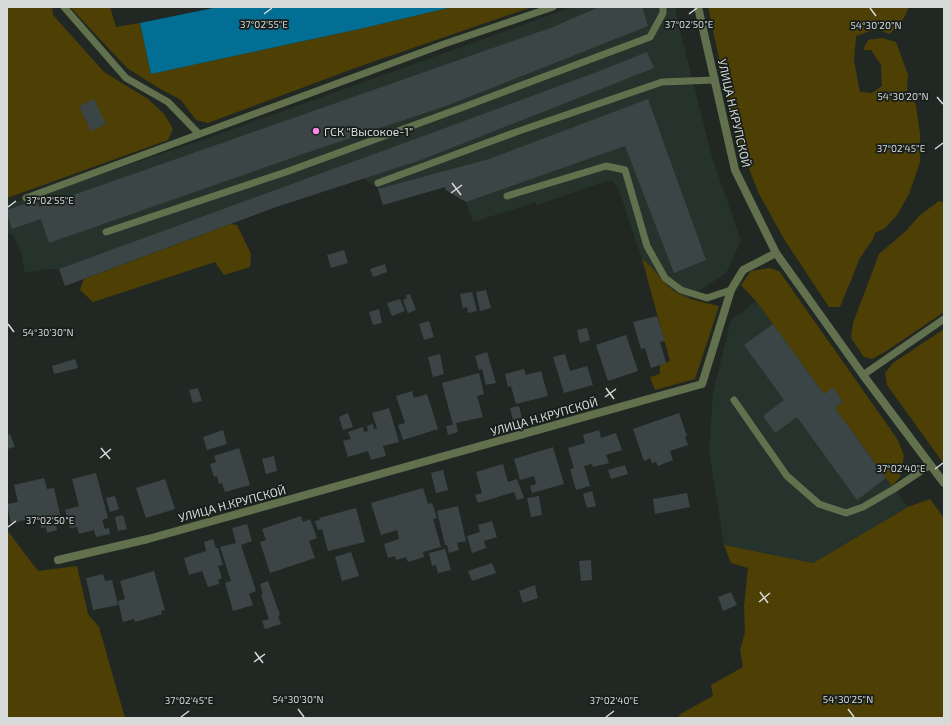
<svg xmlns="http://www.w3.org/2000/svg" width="951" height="725" viewBox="0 0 951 725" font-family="'Exo 2',sans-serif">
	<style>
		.built { fill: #26332c }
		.green { fill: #4e3f04 }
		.water { fill: #036e93 }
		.building { fill: #3b4545 }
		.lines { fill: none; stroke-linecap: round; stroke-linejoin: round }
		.lane { stroke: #61704d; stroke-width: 7 }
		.street { stroke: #61704d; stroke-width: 8 }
		.ticks { fill: none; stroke: #d6dad8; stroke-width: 1.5 }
		.poi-dot { fill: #fa87e7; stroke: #171e1b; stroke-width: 1.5 }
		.labels { text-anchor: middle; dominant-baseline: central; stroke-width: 3.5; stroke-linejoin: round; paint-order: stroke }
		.street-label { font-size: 12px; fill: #d6dad8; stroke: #171e1b }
		.poi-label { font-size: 12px; fill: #d6dad8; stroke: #171e1b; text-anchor: start }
		.ticks-label { font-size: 10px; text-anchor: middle; fill: #d6dad8; stroke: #171e1b; stroke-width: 3.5; stroke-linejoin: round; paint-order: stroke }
	</style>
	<rect width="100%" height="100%" fill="#212824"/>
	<g class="built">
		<polygon points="573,7 675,7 678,23 711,154 741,241 726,273 687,299 646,271 618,187 613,181 606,181 537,205 536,202 473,222 466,202 446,190 445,187 383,205 378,189 364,178 273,208 65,286 59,269 48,269 25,273 21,253 14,236 7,233 7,205 197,142"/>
		<polygon points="756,301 908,507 813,563 724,545 709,451 713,393 731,320"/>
	</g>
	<g class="green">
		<polygon points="7,7 52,7 53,15 104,72 148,99 164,114 173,129 168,140 7,198"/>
		<polygon points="70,7 110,7 116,27 140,23 151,74 364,28 452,7 532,7 358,67 208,123 196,120 181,100 157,87 127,68"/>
		<polygon points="708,7 909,7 904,18 890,34 876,29 856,36 854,61 860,92 872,93 882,86 881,65 871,50 863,50 868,40 882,38 896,42 908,75 907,90 916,105 920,134 920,162 909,194 897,215 885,228 875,233 873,239 860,258 840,307 829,307 784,239 758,192 742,150 727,95"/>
		<polygon points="939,201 944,202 944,312 888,350 872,359 864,357 851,338 853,323 879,254 906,231 919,216"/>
		<polygon points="231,224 237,225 251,254 250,267 224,275 215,262 93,302 80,290 84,279"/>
		<path d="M642 259C654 268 658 276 668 286 682 299 701 302 719 306L695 379 655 390 650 377 660 374V365L670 361Z"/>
		<polygon points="769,268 779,271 898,440 904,456 900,477 892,486 835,408 843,402 833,388 824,394 756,301 741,285 751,271"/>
		<polygon points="944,329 944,464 887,385 885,373 893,363"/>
		<polygon points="930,499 944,518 944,718 677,718 682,713 713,696 711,685 743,667 740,650 745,632 744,606 748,568 731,563 724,545 813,563 908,507"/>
		<polygon points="7,530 38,571 77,566 88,614 99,627 125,718 7,718"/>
	</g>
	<polygon class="water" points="218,7 452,7 364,28 151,74 140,23"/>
	<g class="building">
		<polygon points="599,7 642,7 648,26 446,106 300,155 49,243 41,219 12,229 7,214 7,210 36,200 39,207 553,27"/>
		<polygon points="647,52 654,68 421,160 273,208 65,286 59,269 429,134 597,72"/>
		<polygon points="94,99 106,124 91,132 79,106"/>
		<polygon points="648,99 706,260 674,273 625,146 466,202 446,190 445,187 383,205 378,189 489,159"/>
		<polygon points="344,250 348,263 331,268 327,255"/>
		<polygon points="385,264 387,272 373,277 370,269"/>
		<polygon points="486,290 491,308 480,311 476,292"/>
		<polygon points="472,292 477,311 468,313 467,307 463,308 460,294"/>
		<polygon points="410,294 416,310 408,313 403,300 407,298 406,295"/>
		<polygon points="400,299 405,311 392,316 387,303"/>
		<polygon points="379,309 382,323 373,325 369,312"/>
		<polygon points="657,316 665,341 660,342 666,363 651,368 645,348 641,349 633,322"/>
		<polygon points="429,321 434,337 424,340 419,324"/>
		<polygon points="773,324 824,394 833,387 843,402 835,408 886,478 857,500 797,417 775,433 763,416 784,400 744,345"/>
		<polygon points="587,328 590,340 580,343 577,330"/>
		<polygon points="626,335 638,371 608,381 596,345"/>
		<polygon points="487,352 496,383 486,385 482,369 479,370 475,356"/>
		<polygon points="440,354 444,374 433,377 428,357"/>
		<polygon points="565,354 570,371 587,366 593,385 564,393 553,357"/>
		<polygon points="75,359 78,368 54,374 52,366"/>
		<polygon points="524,369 526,375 541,371 548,396 516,404 511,386 508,387 505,374"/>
		<polygon points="479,373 484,394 477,396 483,417 456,423 458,432 448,435 446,426 453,425 442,383"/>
		<polygon points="198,388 202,401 193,403 189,390"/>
		<polygon points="412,391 414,398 427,394 438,429 403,440 398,425 405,423 396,396"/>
		<polygon points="519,406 522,418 513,420 510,408"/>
		<polygon points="389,408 399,442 383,446 386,456 371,460 368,451 348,457 343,441 351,439 348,432 363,427 364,432 368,431 367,426 373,424 374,429 377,428 372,413"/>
		<polygon points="348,413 353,427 343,430 339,417"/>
		<polygon points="679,413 687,436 685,437 688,445 670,451 673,460 658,466 656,462 652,463 650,458 644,461 633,429"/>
		<polygon points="223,430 227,444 207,450 203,437"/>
		<polygon points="599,430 601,438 616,433 622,450 606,455 609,463 593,467 592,464 584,466 590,486 576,490 570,469 574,468 568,448 585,443 583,435"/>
		<polygon points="10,434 15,447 7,449 7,435"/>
		<polygon points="553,447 564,484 532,493 530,486 536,484 534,476 520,480 514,459"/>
		<polygon points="239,448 250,485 225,492 222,483 219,484 217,476 214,477 210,464 216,462 214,456"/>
		<polygon points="274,456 277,471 266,474 262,459"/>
		<polygon points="503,464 508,482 517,479 524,498 517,500 514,492 478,503 475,495 482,493 476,472"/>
		<polygon points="625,465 628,474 611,479 608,470"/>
		<polygon points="443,470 448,490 436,493 431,473"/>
		<polygon points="96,473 108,518 102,520 105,529 109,528 110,534 96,537 94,530 79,534 77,527 70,528 65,510 79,506 72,479"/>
		<polygon points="44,478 47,489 54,488 62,523 56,525 57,530 47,533 46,527 41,528 39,517 11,523 7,504 18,502 14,485"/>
		<polygon points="165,479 175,509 146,518 136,488"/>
		<polygon points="423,488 428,504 432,503 437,518 433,519 441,547 423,552 424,557 408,562 406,557 396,560 395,556 388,558 384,544 399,539 397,530 381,535 371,503"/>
		<polygon points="592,491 596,506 587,508 583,494"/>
		<polygon points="687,493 690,507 655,514 653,499"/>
		<polygon points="115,496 119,509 110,512 106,498"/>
		<polygon points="539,496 542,515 531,517 527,498"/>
		<polygon points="458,506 466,541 457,543 459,550 449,553 447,545 445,545 437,511"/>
		<polygon points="356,508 365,542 328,551 322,529 318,530 315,521 320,520 319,518"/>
		<polygon points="123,515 127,529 118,531 115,517"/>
		<polygon points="301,516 303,522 310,519 317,538 309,541 315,558 270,573 260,542 266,540 262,529"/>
		<polygon points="492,521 497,537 484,541 486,548 472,553 467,536 480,532 478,525"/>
		<polygon points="247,524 252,541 241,545 256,591 249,594 253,605 233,611 225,583 231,581 220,547 236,543 232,528"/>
		<polygon points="213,539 216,548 218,548 223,565 218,566 222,578 218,580 219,584 208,587 202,571 189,575 184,558 206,551 204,542"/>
		<polygon points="445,549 451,570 438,573 436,565 432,566 429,553"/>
		<polygon points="351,552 359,576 342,581 335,557"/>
		<polygon points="591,560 592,580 581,581 579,561"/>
		<polygon points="492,563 496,573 472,581 468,571"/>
		<polygon points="154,571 165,610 161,611 162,614 135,622 134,619 123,622 118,601 125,599 120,581"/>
		<polygon points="103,574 105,581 112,580 118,605 93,610 86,578"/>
		<polygon points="268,581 280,615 278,616 281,624 265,629 262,621 269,619 261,595 263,594 260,584"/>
		<polygon points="535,585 538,598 523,603 519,591"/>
		<polygon points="731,592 737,605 723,611 718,597"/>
	</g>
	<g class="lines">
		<g class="lane">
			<polyline points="64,7 126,78 168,102 199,134"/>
			<polyline points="378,183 519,131 662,82 715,80"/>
			<polyline points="507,196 606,166 625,170 647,246 665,278 681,290 707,298 731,290"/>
			<polyline points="26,198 444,44 553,7"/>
			<polyline points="106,232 286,172 469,105 650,37 663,13 663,7"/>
			<polyline points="863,375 944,319"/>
			<polyline points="734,400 787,476 819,504 846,513 863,507 894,489 930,465"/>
		</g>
		<g class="street">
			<polyline points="776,253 863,375 944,483"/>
			<polyline points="58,560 148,539 702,384 731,290 743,270 776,253 735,170 698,7"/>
		</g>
	</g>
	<path class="ticks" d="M870 8 876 16M264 14 272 8M689 14 697 8M937 97 943 104M935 149 943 143M452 183 461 195M451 193 462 185M8 207 16 201M8 324 14 332M606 388 614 399M605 397 616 389M101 448 110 459M100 458 111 449M935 469 943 463M8 527 16 521M760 592 768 603M759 602 770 593M255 652 263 663M254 662 265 654M298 709 304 717M848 709 854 717M181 717 189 711M606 717 614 711"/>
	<circle class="poi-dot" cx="316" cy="131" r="4"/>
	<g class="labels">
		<g class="street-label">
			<text transform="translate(735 113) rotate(77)">УЛИЦА Н.КРУПСКОЙ</text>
			<text transform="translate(544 416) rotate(-16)">УЛИЦА Н.КРУПСКОЙ</text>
			<text transform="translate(232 503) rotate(-15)">УЛИЦА Н.КРУПСКОЙ</text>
		</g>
		<g class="poi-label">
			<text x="324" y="131">ГСК "Высокое-1"</text>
		</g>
	</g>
	<g class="ticks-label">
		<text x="264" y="28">37°02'55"E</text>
		<text x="689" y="28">37°02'50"E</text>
		<text x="876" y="29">54°30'20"N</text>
		<text x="903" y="100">54°30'20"N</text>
		<text x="901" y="152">37°02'45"E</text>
		<text x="50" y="204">37°02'55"E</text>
		<text x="48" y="336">54°30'30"N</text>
		<text x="901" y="472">37°02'40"E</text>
		<text x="50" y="524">37°02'50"E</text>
		<text x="298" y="703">54°30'30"N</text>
		<text x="848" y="703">54°30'25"N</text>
		<text x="189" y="704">37°02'45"E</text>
		<text x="614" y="704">37°02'40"E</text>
	</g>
	<rect width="951" height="725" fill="none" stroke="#d6dad8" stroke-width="16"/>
</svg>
